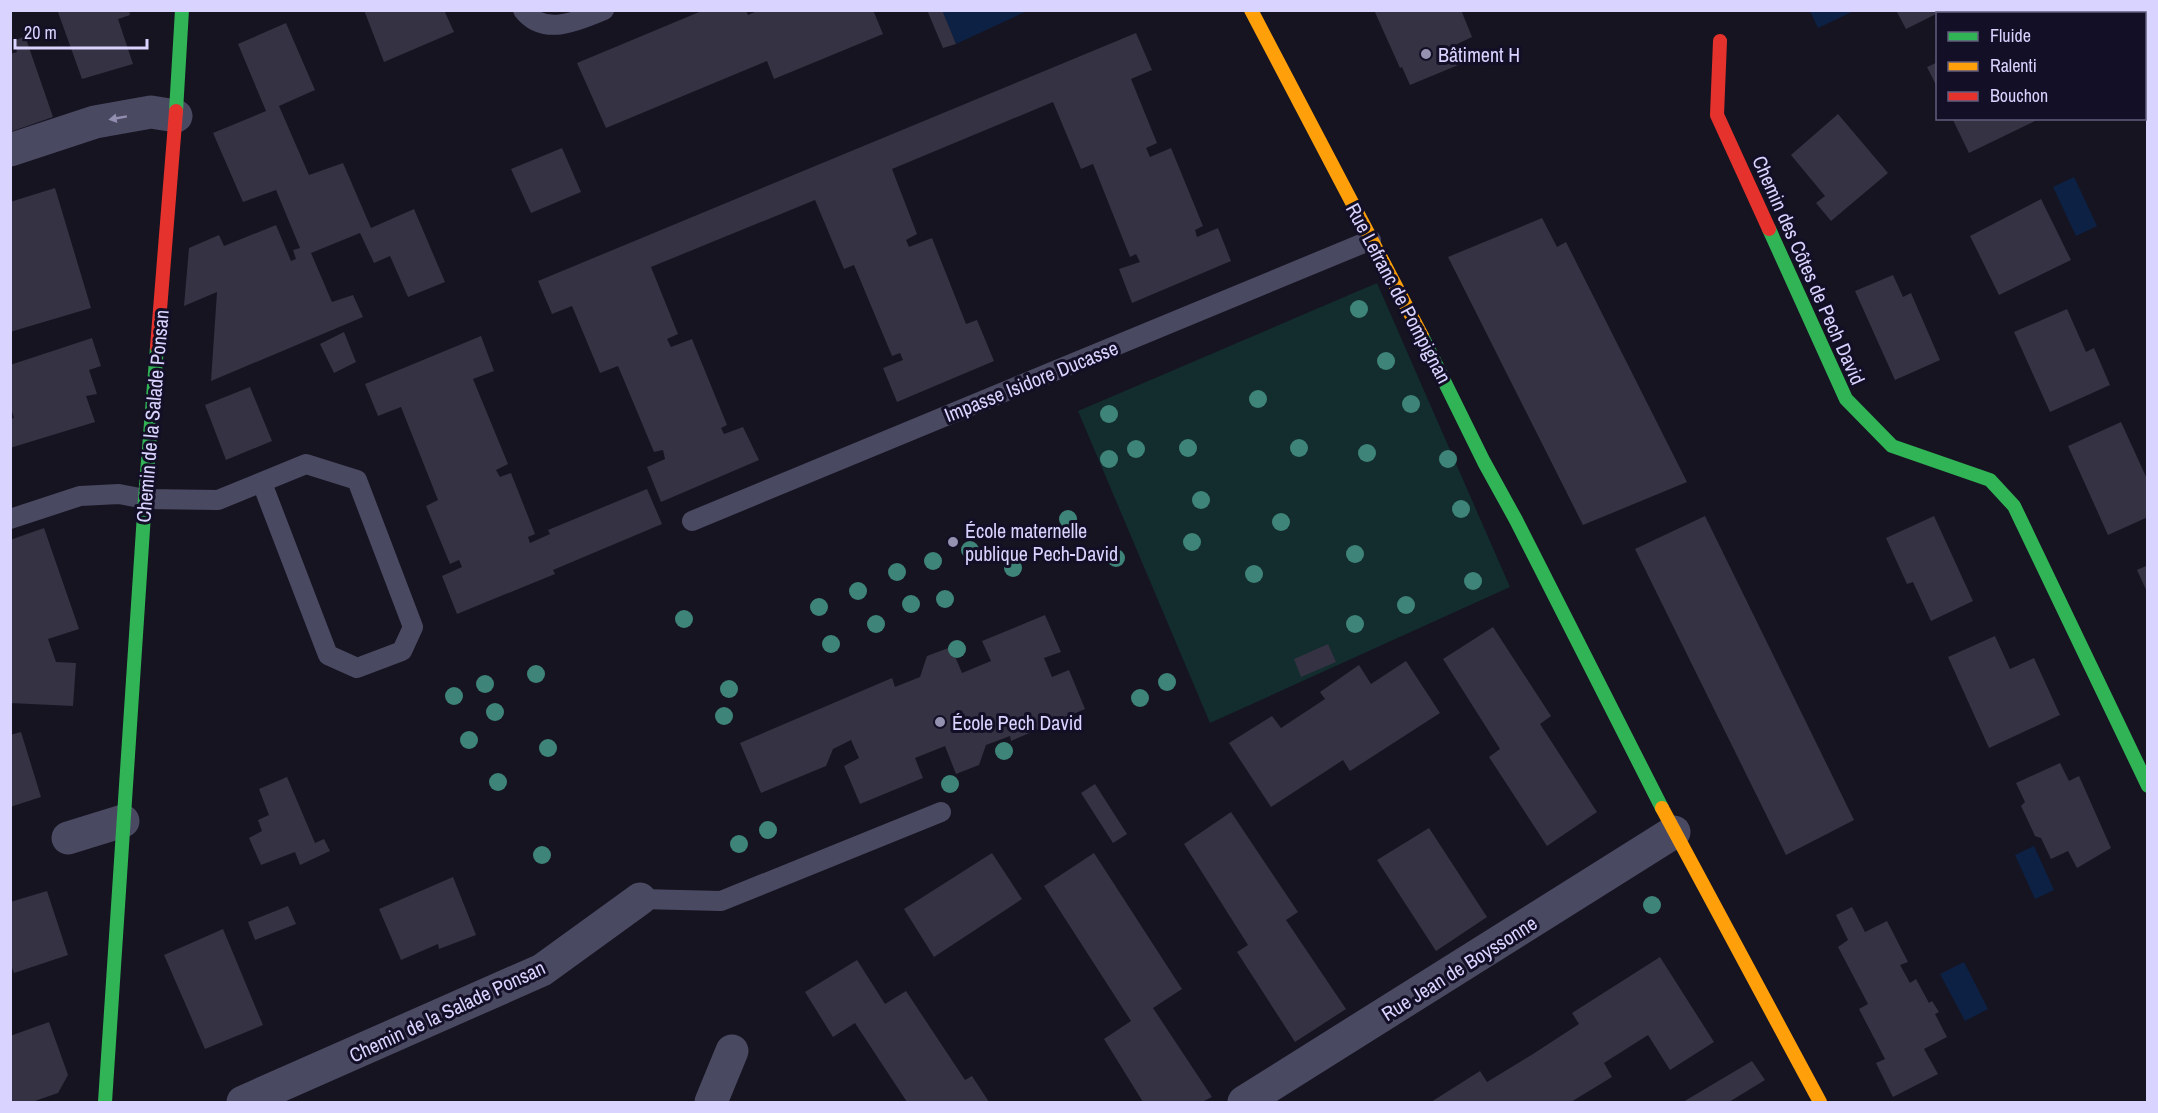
<svg xmlns="http://www.w3.org/2000/svg" width="2158" height="1113" viewBox="0 0 2158 1113" font-family="'Archivo Narrow',sans-serif">
	<style>
		.green { fill: #132c2d }
		.water { fill: #0d2144 }
		.building { fill: #343243 }
		.lines { fill: none; stroke-linecap: round; stroke-linejoin: round }
		.lane { stroke: #4a4962; stroke-width: 20 }
		.street { stroke: #4a4962; stroke-width: 33 }
		.fast { stroke: #30b455; stroke-width: 14 }
		.slow { stroke: #ff9f0a; stroke-width: 14 }
		.jam { stroke: #e5322d; stroke-width: 14 }
		.tree { fill: #3e8478 }
		.oneway { fill: #928eb0 }
		.poi-dot { fill: #9591b1; stroke: #130f26; stroke-width: 2 }
		.labels { text-anchor: middle; dominant-baseline: central; stroke-width: 6; stroke-linejoin: round; paint-order: stroke }
		.poi-label { font-size: 20px; fill: #d9d4ff; stroke: #130f26; text-anchor: start }
		.street-label { font-size: 20px; fill: #d9d4ff; stroke: #130f26 }
	</style>
	<rect width="100%" height="100%" fill="#161421"/>
	<polygon class="green" points="1377,283 1510,587 1210,723 1078,411"/>
	<g class="water">
		<polygon points="942,11 1027,11 956,44"/>
		<polygon points="1810,11 1854,11 1818,28"/>
		<polygon points="2074,177 2097,226 2076,236 2053,187"/>
		<polygon points="2034,846 2054,890 2035,899 2015,855"/>
		<polygon points="1964,962 1988,1009 1965,1021 1940,974"/>
	</g>
	<g class="building">
		<polygon points="61,10 129,10 130,15 118,19 133,64 82,79 58,12"/>
		<polygon points="364,10 444,10 454,32 384,62"/>
		<polygon points="704,10 746,10 748,15 759,10 873,10 883,34 774,79 767,61 606,128 577,63"/>
		<polygon points="927,10 942,10 956,44 943,48"/>
		<polygon points="1374,10 1461,10 1472,37 1455,45 1463,63 1410,85 1402,67 1400,68"/>
		<polygon points="1896,10 1944,10 1906,29"/>
		<polygon points="286,23 315,90 279,106 309,175 343,163 371,228 414,209 445,282 408,297 390,256 374,263 360,233 311,253 332,302 353,295 363,317 211,381 217,292 184,306 189,248 219,235 224,246 276,225 291,261 296,259 293,250 300,248 276,190 243,202 213,133 266,111 238,44"/>
		<polygon points="1136,33 1152,70 1131,79 1157,143 1146,148 1150,157 1171,148 1203,226 1195,230 1197,237 1218,228 1231,261 1132,303 1119,269 1140,262 1136,254 1130,257 1093,164 1081,169 1053,102 892,169 917,234 906,240 909,247 932,238 966,324 977,320 994,361 897,402 883,368 903,360 900,353 892,356 854,265 844,269 815,200 651,267 678,334 667,339 671,347 692,339 727,425 721,428 724,434 743,427 759,460 661,502 647,467 665,459 663,450 654,452 618,366 600,373 572,306 552,314 538,281"/>
		<polygon points="25,36 53,117 10,132 10,54 17,52 14,41"/>
		<polygon points="1938,62 1938,89 1927,67"/>
		<polygon points="1838,114 1888,173 1831,221 1816,203 1825,196 1791,155"/>
		<polygon points="1952,118 2041,118 1969,153"/>
		<polygon points="562,148 581,192 531,213 511,169"/>
		<polygon points="55,188 91,308 10,332 10,202"/>
		<polygon points="2041,199 2071,260 1999,295 1970,236"/>
		<polygon points="1542,218 1557,247 1566,242 1687,482 1583,525 1448,257"/>
		<polygon points="1893,275 1903,297 1911,293 1940,360 1895,380 1855,291"/>
		<polygon points="2067,309 2086,352 2094,348 2110,385 2050,412 2014,332"/>
		<polygon points="344,332 356,362 334,373 320,344"/>
		<polygon points="481,336 494,371 473,379 508,464 496,470 500,477 511,473 535,534 528,537 530,543 550,534 548,530 647,489 662,524 553,570 555,574 457,614 442,576 462,567 459,560 450,564 426,506 438,500 401,407 378,416 365,384"/>
		<polygon points="92,338 101,366 89,370 97,394 86,396 95,422 10,448 10,419 14,418 10,405 10,365"/>
		<polygon points="250,387 272,441 226,460 205,405"/>
		<polygon points="2121,422 2148,481 2148,517 2108,535 2068,446"/>
		<polygon points="1705,516 1854,820 1786,855 1635,549"/>
		<polygon points="1934,516 1973,601 1931,621 1913,582 1907,584 1886,538"/>
		<polygon points="44,528 79,629 48,639 56,662 76,663 73,706 10,703 10,540"/>
		<polygon points="2148,565 2148,594 2137,570"/>
		<polygon points="1045,615 1061,652 1044,658 1052,677 1069,670 1085,709 1011,741 1010,736 986,745 979,765 956,774 945,746 915,758 923,778 860,804 844,766 859,758 851,740 833,749 826,766 761,793 740,743 892,678 895,687 920,677 927,656 951,647 962,673 991,661 982,641"/>
		<polygon points="1493,627 1551,716 1540,724 1597,812 1547,846 1489,757 1500,749 1443,659"/>
		<polygon points="1995,636 2010,669 2034,658 2060,715 1989,748 1948,657"/>
		<polygon points="1328,644 1336,662 1301,677 1294,659"/>
		<polygon points="1406,661 1440,713 1350,771 1343,760 1271,807 1229,743 1272,716 1281,728 1325,699 1320,692 1359,665 1371,684"/>
		<polygon points="21,732 41,797 10,807 10,735"/>
		<polygon points="2060,763 2069,781 2079,776 2111,848 2077,868 2068,851 2051,859 2041,838 2035,836 2021,806 2025,802 2016,783"/>
		<polygon points="287,777 315,843 324,839 330,851 300,865 295,852 261,865 249,838 262,831 258,820 269,815 259,789"/>
		<polygon points="1095,784 1127,834 1113,843 1081,793"/>
		<polygon points="1231,812 1298,912 1286,920 1346,1009 1295,1042 1237,952 1248,945 1184,844"/>
		<polygon points="1429,828 1487,917 1436,951 1377,860"/>
		<polygon points="992,853 1022,899 934,957 904,909"/>
		<polygon points="1094,853 1182,989 1153,1008 1212,1097 1202,1102 1143,1102 1104,1039 1131,1021 1044,886"/>
		<polygon points="453,877 476,935 439,949 438,944 401,960 379,909"/>
		<polygon points="47,891 68,955 14,973 10,963 10,902"/>
		<polygon points="288,906 296,924 255,940 248,922"/>
		<polygon points="1852,907 1865,932 1887,921 1908,962 1900,965 1910,983 1916,979 1929,1003 1932,1001 1939,1012 1935,1014 1947,1037 1924,1049 1938,1074 1893,1097 1876,1063 1885,1059 1859,1009 1868,1004 1838,947 1848,940 1836,915"/>
		<polygon points="223,929 263,1025 205,1049 164,955"/>
		<polygon points="1660,957 1714,1042 1670,1070 1648,1035 1604,1063 1612,1077 1571,1102 1431,1102 1480,1071 1487,1082 1533,1054 1579,1024 1572,1013"/>
		<polygon points="857,960 885,1004 906,991 965,1080 972,1076 989,1102 907,1102 855,1023 833,1037 805,992"/>
		<polygon points="49,1022 68,1075 58,1093 32,1102 10,1102 10,1036"/>
		<polygon points="1752,1061 1765,1080 1729,1102 1683,1102"/>
	</g>
	<g class="lines">
		<g class="lane">
			<path d="M523 10C544 37 578 21 604 10"/>
			<polyline points="10,519 80,496 119,494 145,499 218,500 306,464 357,480 413,627 402,651 357,668 328,655 262,483"/>
			<polyline points="692,521 1371,240"/>
			<polyline points="640,899 721,901 941,812"/>
		</g>
		<g class="street">
			<polyline points="10,150 95,122 151,112 176,116"/>
			<polyline points="68,838 123,821"/>
			<polyline points="243,1102 542,970 640,899"/>
			<polyline points="711,1102 732,1051"/>
			<polyline points="1244,1102 1674,832"/>
		</g>
		<g class="fast">
			<polyline points="176,111 182,10"/>
			<polyline points="1769,229 1846,399 1892,446 1990,480 2014,506 2148,786"/>
			<polyline points="1422,336 1484,462 1516,520 1662,808"/>
			<polyline points="105,1102 145,499 157,347"/>
		</g>
		<g class="slow">
			<polyline points="1251,10 1422,336"/>
			<polyline points="1662,808 1820,1102"/>
		</g>
		<g class="jam">
			<polyline points="1720,41 1717,115 1769,229"/>
			<polyline points="157,347 176,111"/>
		</g>
	</g>
	<g class="tree">
		<circle cx="1359" cy="309" r="9"/>
		<circle cx="1386" cy="361" r="9"/>
		<circle cx="1258" cy="399" r="9"/>
		<circle cx="1411" cy="404" r="9"/>
		<circle cx="1109" cy="414" r="9"/>
		<circle cx="1188" cy="448" r="9"/>
		<circle cx="1299" cy="448" r="9"/>
		<circle cx="1136" cy="449" r="9"/>
		<circle cx="1367" cy="453" r="9"/>
		<circle cx="1109" cy="459" r="9"/>
		<circle cx="1448" cy="459" r="9"/>
		<circle cx="1201" cy="500" r="9"/>
		<circle cx="1461" cy="509" r="9"/>
		<circle cx="1068" cy="519" r="9"/>
		<circle cx="1281" cy="522" r="9"/>
		<circle cx="1192" cy="542" r="9"/>
		<circle cx="970" cy="550" r="9"/>
		<circle cx="1355" cy="554" r="9"/>
		<circle cx="1116" cy="558" r="9"/>
		<circle cx="933" cy="561" r="9"/>
		<circle cx="1013" cy="568" r="9"/>
		<circle cx="897" cy="572" r="9"/>
		<circle cx="1254" cy="574" r="9"/>
		<circle cx="1473" cy="581" r="9"/>
		<circle cx="858" cy="591" r="9"/>
		<circle cx="945" cy="599" r="9"/>
		<circle cx="911" cy="604" r="9"/>
		<circle cx="1406" cy="605" r="9"/>
		<circle cx="819" cy="607" r="9"/>
		<circle cx="684" cy="619" r="9"/>
		<circle cx="876" cy="624" r="9"/>
		<circle cx="1355" cy="624" r="9"/>
		<circle cx="831" cy="644" r="9"/>
		<circle cx="957" cy="649" r="9"/>
		<circle cx="536" cy="674" r="9"/>
		<circle cx="1167" cy="682" r="9"/>
		<circle cx="485" cy="684" r="9"/>
		<circle cx="729" cy="689" r="9"/>
		<circle cx="454" cy="696" r="9"/>
		<circle cx="1140" cy="698" r="9"/>
		<circle cx="495" cy="712" r="9"/>
		<circle cx="724" cy="716" r="9"/>
		<circle cx="469" cy="740" r="9"/>
		<circle cx="548" cy="748" r="9"/>
		<circle cx="1004" cy="751" r="9"/>
		<circle cx="498" cy="782" r="9"/>
		<circle cx="950" cy="784" r="9"/>
		<circle cx="768" cy="830" r="9"/>
		<circle cx="739" cy="844" r="9"/>
		<circle cx="542" cy="855" r="9"/>
		<circle cx="1652" cy="905" r="9"/>
	</g>
	<defs><path id="oneway-solid" d="M-6-.8H1V-3.2L6.5 0L1 3.2V.8H-6Z" transform="scale(1.5)"/></defs>
	<use class="oneway" href="#oneway-solid" transform="translate(118 118) rotate(170)"/>
	<g class="poi-dot">
		<circle cx="1426" cy="54" r="6"/>
		<circle cx="953" cy="542" r="6"/>
		<circle cx="940" cy="722" r="6"/>
	</g>
	<g class="labels">
		<g class="poi-label">
			<text x="1438" y="54">Bâtiment H</text>
			<text x="965" y="530">École maternelle<tspan x="965" dy="23">publique Pech-David</tspan></text>
			<text x="952" y="722">École Pech David</text>
		</g>
		<g class="street-label">
			<text transform="translate(1809 270) rotate(66)">Chemin des Côtes de Pech David</text>
			<text transform="translate(1399 293) rotate(62)">Rue Lefranc de Pompignan</text>
			<text transform="translate(1031 381) rotate(-22)">Impasse Isidore Ducasse</text>
			<text transform="translate(152 416) rotate(-85)">Chemin de la Salade Ponsan</text>
			<text transform="translate(1459 968) rotate(-32)">Rue Jean de Boyssonne</text>
			<text transform="translate(447 1011) rotate(-25)">Chemin de la Salade Ponsan</text>
		</g>
	</g>
	<rect width="2158" height="1113" fill="none" stroke="#d9d4ff" stroke-width="24"/>
	<rect x="1936" y="12" width="210" height="108" fill="#130f26" stroke="#625e7d" stroke-width="1.5"/>
	<rect x="1948" y="32" width="30" height="9" fill="#30b455" stroke="#625e7d" stroke-width="1.5"/>
	<text x="1990" y="42" font-size="18" fill="#d9d4ff">Fluide</text>
	<rect x="1948" y="62" width="30" height="9" fill="#ff9f0a" stroke="#625e7d" stroke-width="1.5"/>
	<text x="1990" y="72" font-size="18" fill="#d9d4ff">Ralenti</text>
	<rect x="1948" y="92" width="30" height="9" fill="#e5322d" stroke="#625e7d" stroke-width="1.5"/>
	<text x="1990" y="102" font-size="18" fill="#d9d4ff">Bouchon</text>
	<path d="M15 39v9h132v-9" fill="none" stroke="#d9d4ff" stroke-width="3"/>
	<text x="24" y="39" font-size="18" fill="#d9d4ff" stroke="#130f26" stroke-width="4.5" paint-order="stroke">20 m</text>
</svg>
